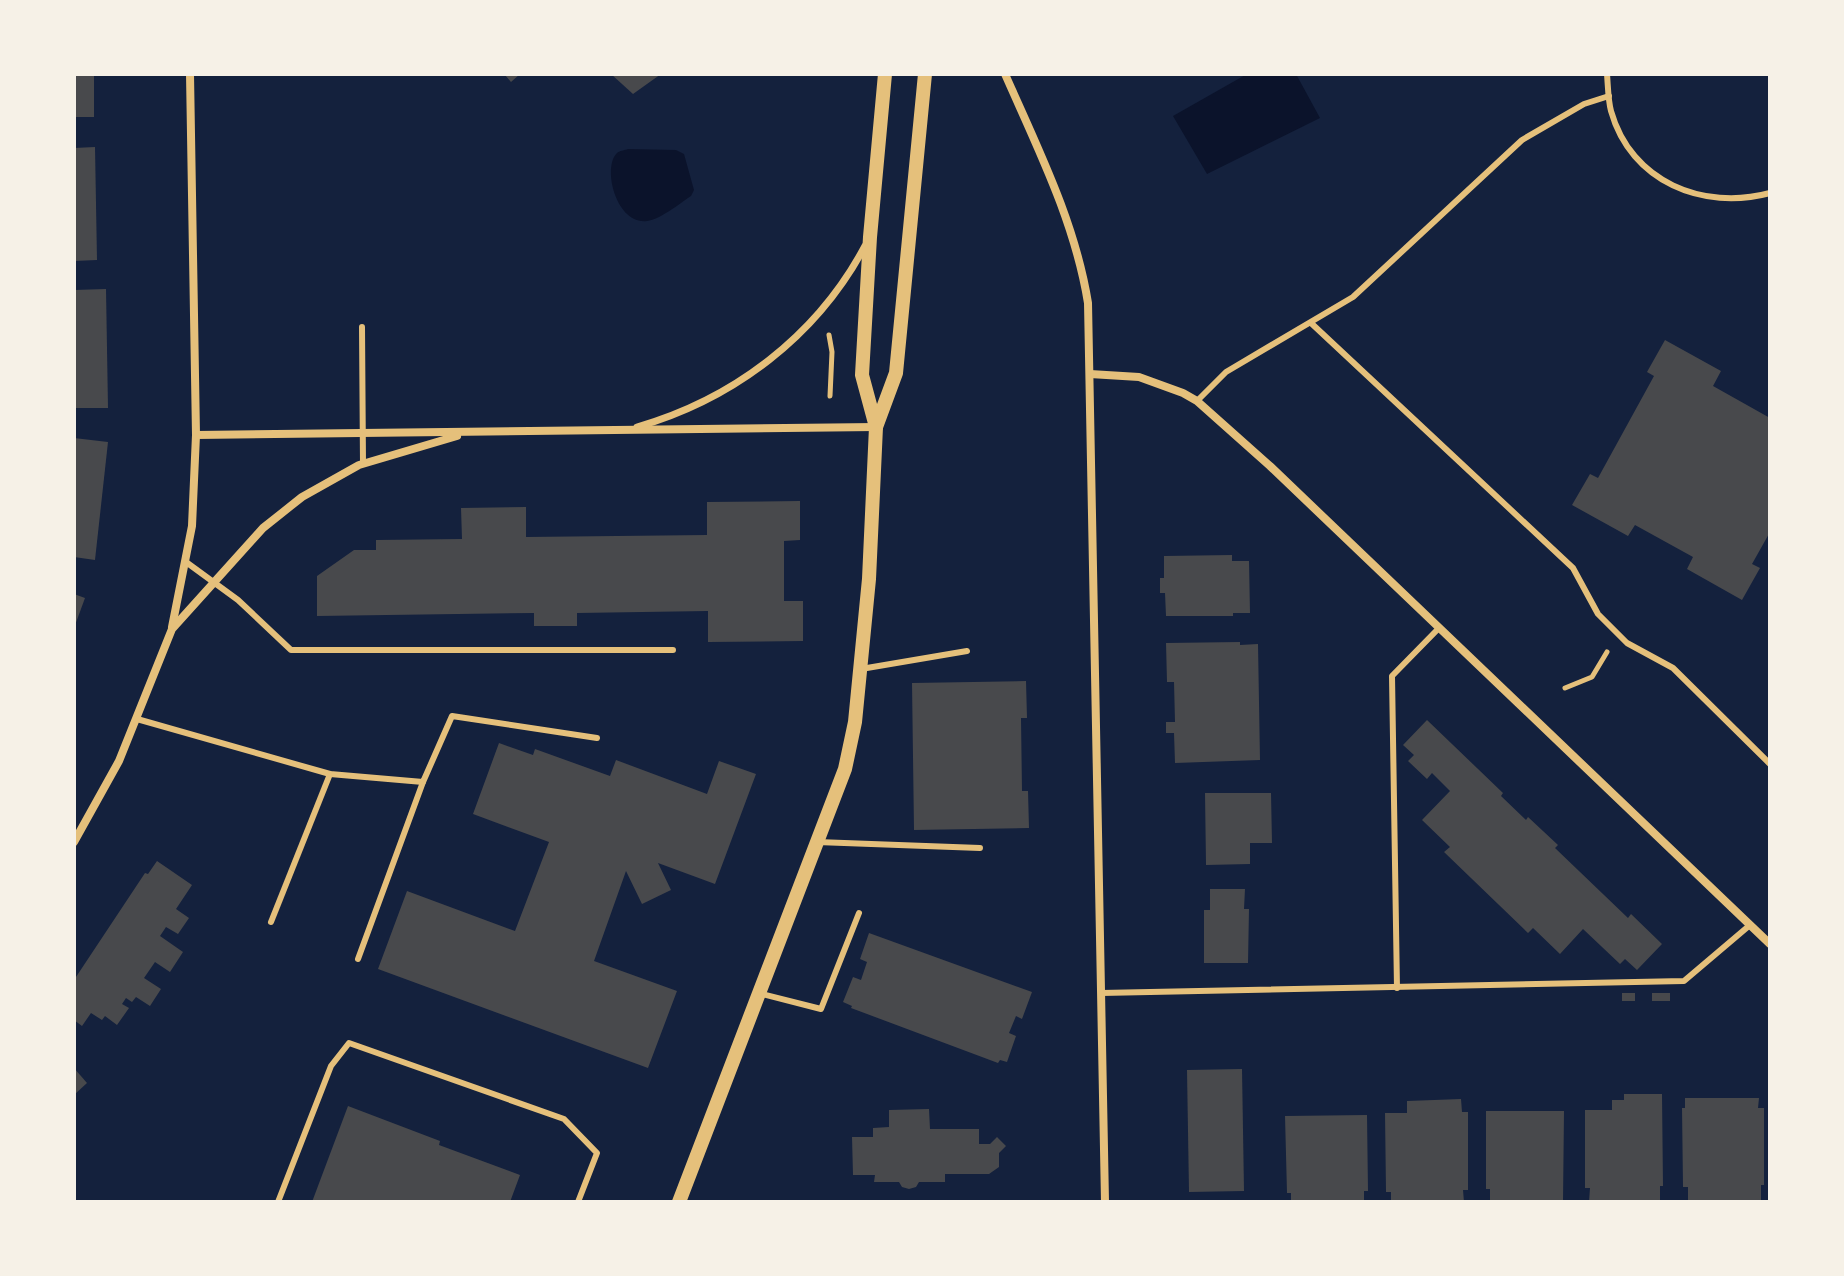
<svg xmlns="http://www.w3.org/2000/svg" width="1844" height="1276" viewBox="0 0 1844 1276" font-family="'Fira Sans',sans-serif">
	<style>
		.water { fill: #0b132b }
		.building { fill: #48494c }
		.lines { fill: none; stroke-linecap: round; stroke-linejoin: round }
		.path { stroke: #e5c07b; stroke-width: 5 }
		.service { stroke: #e5c07b; stroke-width: 6 }
		.pedestrian { stroke: #e5c07b; stroke-width: 7 }
		.minor { stroke: #e5c07b; stroke-width: 8 }
		.tertiary { stroke: #e5c07b; stroke-width: 14 }
	</style>
	<rect width="100%" height="100%" fill="#14213d"/>
	<g class="water">
		<polygon points="1247,74 1296,74 1320,118 1207,174 1173,116"/>
		<path d="M628 149 676 150 684 154 694 190 691 196C679 204 661 219 647 221 616 225 602 167 617 153 619 151 625 150 628 149Z"/>
	</g>
	<g class="building">
		<rect x="74" y="74" width="20" height="43"/>
		<polygon points="504,74 520,74 511,82"/>
		<polygon points="611,74 661,74 633,94"/>
		<polygon points="95,147 97,260 74,261 74,148"/>
		<polygon points="106,289 108,408 74,408 74,290"/>
		<polygon points="1665,340 1721,371 1713,386 1770,418 1770,532 1752,564 1760,568 1742,600 1687,569 1693,557 1635,525 1628,536 1572,505 1590,474 1598,478 1654,376 1647,372"/>
		<polygon points="74,438 108,442 95,560 74,557"/>
		<polygon points="800,501 800,540 784,541 784,601 803,601 803,641 708,642 708,611 577,613 577,626 534,626 534,613 317,616 317,576 354,550 376,550 376,540 462,539 461,508 526,507 526,537 707,535 707,502"/>
		<polygon points="1232,555 1232,561 1249,561 1250,613 1233,613 1233,616 1166,616 1165,593 1160,593 1160,578 1164,578 1164,556"/>
		<polygon points="74,594 85,598 74,628"/>
		<polygon points="1240,642 1240,645 1258,644 1260,760 1175,763 1174,733 1166,733 1166,722 1175,722 1174,682 1167,682 1166,643"/>
		<polygon points="1026,681 1027,718 1021,718 1022,791 1028,791 1029,828 914,830 912,683"/>
		<polygon points="1427,720 1503,793 1501,796 1526,820 1528,817 1558,845 1555,848 1628,918 1631,914 1662,944 1637,970 1625,959 1620,964 1583,929 1560,954 1533,928 1528,933 1444,852 1450,847 1422,820 1450,791 1432,773 1427,779 1408,761 1414,755 1403,745"/>
		<polygon points="499,743 533,755 535,749 610,776 616,760 707,794 719,761 756,774 715,884 658,863 671,890 642,904 626,871 594,961 677,991 648,1068 378,969 407,891 515,931 549,842 473,814"/>
		<polygon points="1205,793 1271,793 1272,843 1250,843 1250,864 1206,865"/>
		<polygon points="157,861 192,885 176,909 189,918 178,934 166,927 160,936 183,952 170,972 155,962 144,978 161,989 150,1006 136,997 132,1002 126,998 122,1004 129,1008 117,1025 105,1016 102,1020 91,1013 82,1026 74,1020 74,980 145,873 148,874"/>
		<polygon points="1210,889 1245,889 1244,909 1249,909 1248,963 1204,963 1204,910 1210,910"/>
		<polygon points="869,933 1032,992 1022,1019 1016,1016 1009,1033 1016,1036 1007,1062 1000,1060 998,1063 851,1008 852,1006 843,1002 853,977 861,980 867,962 860,959"/>
		<rect x="1622" y="993" width="13" height="8"/>
		<rect x="1652" y="993" width="18" height="8"/>
		<polygon points="74,1068 87,1083 74,1095"/>
		<polygon points="1242,1069 1244,1191 1189,1192 1187,1070"/>
		<polygon points="1624,1094 1662,1094 1663,1186 1660,1186 1660,1202 1589,1202 1590,1188 1585,1188 1585,1110 1612,1110 1612,1100 1624,1100"/>
		<polygon points="1685,1098 1759,1098 1758,1108 1764,1108 1764,1185 1761,1185 1761,1201 1688,1202 1688,1187 1683,1187 1682,1108 1685,1108"/>
		<polygon points="1461,1099 1462,1112 1468,1112 1468,1190 1463,1190 1464,1202 1391,1202 1391,1192 1386,1192 1385,1113 1407,1113 1407,1101"/>
		<polygon points="348,1106 440,1141 439,1145 520,1175 510,1202 312,1202"/>
		<polygon points="929,1109 930,1129 979,1129 979,1144 990,1144 997,1137 1006,1146 999,1153 999,1167 989,1174 945,1174 945,1182 919,1182 916,1187 909,1189 902,1187 899,1182 874,1182 875,1175 853,1175 852,1137 873,1137 873,1128 889,1127 889,1110"/>
		<polygon points="1486,1111 1564,1111 1563,1202 1490,1202 1490,1189 1486,1189"/>
		<polygon points="1367,1115 1368,1191 1364,1191 1364,1202 1291,1202 1291,1193 1287,1193 1285,1116"/>
	</g>
	<g class="lines">
		<g class="path">
			<polyline points="829,335 832,352 830,396"/>
			<polyline points="1565,688 1592,677 1607,652"/>
		</g>
		<g class="service">
			<path d="M1607 74C1608 86 1608 100 1611 111 1631 182 1703 211 1770 193"/>
			<polyline points="1311,323 1573,568 1598,614 1627,643 1673,668 1770,764"/>
			<polyline points="362,327 363,464"/>
			<polyline points="1197,401 1226,372 1353,297 1522,140 1584,104 1609,96"/>
			<polyline points="186,562 238,600 291,650 673,650"/>
			<polyline points="861,669 967,651"/>
			<polyline points="137,719 330,774 423,782 452,716 597,738"/>
			<polyline points="817,842 980,848"/>
			<polyline points="271,922 330,774"/>
			<polyline points="358,959 423,782"/>
			<polyline points="1397,988 1392,676 1439,628"/>
			<polyline points="758,993 821,1009 859,913"/>
			<polyline points="1101,993 1684,981 1750,925"/>
			<polyline points="278,1202 331,1066 349,1043 564,1119 597,1153 578,1202"/>
		</g>
		<path class="pedestrian" d="M637 427C734 399 817 336 865 246"/>
		<g class="minor">
			<path d="M1005 74C1038 149 1075 222 1088 303L1105 1202"/>
			<polyline points="1090,374 1139,377 1183,393 1197,401 1270,466 1770,944"/>
			<polyline points="196,435 876,427"/>
			<polyline points="172,627 192,526 196,435 190,74"/>
			<polyline points="74,842 119,761 172,629 263,528 302,497 359,465 457,436"/>
		</g>
		<g class="tertiary">
			<polyline points="876,427 896,373 925,74"/>
			<polyline points="679,1202 845,769 855,722 869,579 876,427 862,375 870,237 885,74"/>
		</g>
	</g>
	<rect width="1844" height="1276" fill="none" stroke="#f6f1e7" stroke-width="152"/>
</svg>
